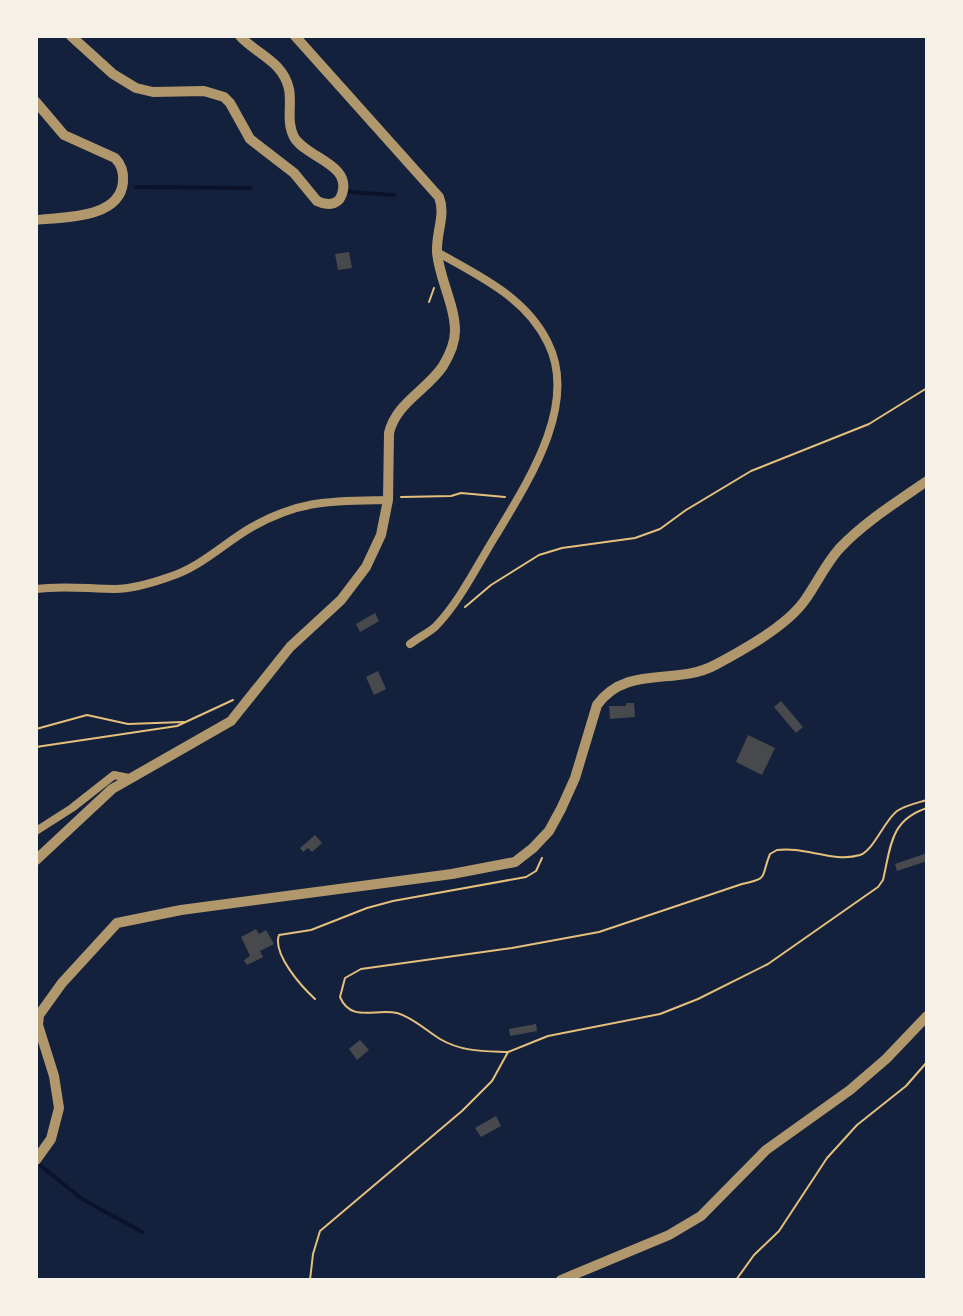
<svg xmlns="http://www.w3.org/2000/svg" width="963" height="1316" viewBox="0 0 963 1316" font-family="'Fira Sans Condensed',sans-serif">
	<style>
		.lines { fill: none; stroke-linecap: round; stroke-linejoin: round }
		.stream { stroke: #0b132b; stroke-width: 4 }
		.building { fill: #48494c }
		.path { stroke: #e5c07b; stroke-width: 2 }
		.minor { stroke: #b1986c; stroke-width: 8 }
		.tertiary { stroke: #b1986c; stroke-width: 10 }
	</style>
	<rect width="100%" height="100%" fill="#14213d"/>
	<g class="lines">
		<g class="stream">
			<polyline points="136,187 250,188"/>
			<polyline points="349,192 394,195"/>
			<polyline points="40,1165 82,1199 142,1232"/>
		</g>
	</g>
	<g class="building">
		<polygon points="349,252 352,268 338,270 335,254"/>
		<polygon points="375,613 379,621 360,632 356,624"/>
		<polygon points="378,671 386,689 374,695 366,677"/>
		<polygon points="781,701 803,727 796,733 774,707"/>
		<polygon points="626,703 634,703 635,717 610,719 609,706 626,706"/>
		<polygon points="748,735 775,748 762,775 736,762"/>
		<polygon points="315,835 322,843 312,852 308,848 303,852 300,848"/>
		<polygon points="927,853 927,861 897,871 895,864"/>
		<polygon points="256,929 259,934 266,930 274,944 260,951 263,957 247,965 244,960 250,956 241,937"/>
		<polygon points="536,1024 537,1031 510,1036 509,1029"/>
		<polygon points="360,1040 369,1050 357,1060 349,1049"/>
		<polygon points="496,1116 501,1126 481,1137 475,1128"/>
	</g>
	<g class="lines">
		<g class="path">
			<polyline points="429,302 434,288"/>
			<polyline points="401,497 451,496 461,493 505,497"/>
			<polyline points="465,607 491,585 539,555 562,548 635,538 660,529 686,510 751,471 869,424 927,388"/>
			<polyline points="36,729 87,715 128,724 184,722"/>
			<polyline points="36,747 177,726 233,700"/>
			<path d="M315 999C302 987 272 954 279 935L311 930 367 908 393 901 526 877 536 871 542 858"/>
			<path d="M508 1052C484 1051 462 1052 440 1039 427 1031 412 1017 397 1013 376 1008 351 1023 340 997L345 978 361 969 512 948 599 932 742 884C770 878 760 878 770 854L777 850C804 846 833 863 860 855 874 850 884 821 897 811 906 805 917 803 927 800"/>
			<path d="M310 1280 313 1254 320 1231 462 1111 492 1081 508 1052 548 1036 660 1014 698 999 768 964 878 887 883 880C891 846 890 820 927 808"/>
			<polyline points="736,1280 754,1255 779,1231 827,1158 857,1125 906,1086 927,1062"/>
		</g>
		<g class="minor">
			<path d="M36 589C63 585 89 589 115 589 133 589 152 583 169 577 201 567 224 543 252 527 301 499 334 501 388 500"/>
			<path d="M410 644C418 638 428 633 435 627 459 603 478 564 496 535 527 483 579 405 548 343 526 297 479 276 437 252"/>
			<polyline points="36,831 72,808 114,775 129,778"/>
		</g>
		<g class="tertiary">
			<path d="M71 36 113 74 136 88 153 92 204 91 224 97 230 103 250 139 294 173 317 201C323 204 328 205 334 203 339 201 340 199 342 194 352 164 306 158 294 137 286 122 292 105 289 89 283 61 256 54 240 36"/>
			<path d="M36 102 64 135 115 158C122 165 124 172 123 182 120 219 63 217 36 220"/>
			<path d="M36 860 112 789 231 721 290 647 341 600 366 567 381 535 388 500 389 433C396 403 427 390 443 366 449 356 455 343 455 331 455 305 439 278 437 252 436 232 446 215 439 197L295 36"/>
			<path d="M36 1160 51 1139 59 1108 54 1076 38 1025 39 1015 62 983 117 923 181 910 452 874 515 862 533 848 549 831 561 809 575 778 597 705C627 664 676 686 715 665 743 650 787 626 805 600 817 583 825 565 839 549 863 523 898 501 927 481"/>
			<polyline points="561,1280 669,1235 701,1216 766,1150 850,1090 886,1059 927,1016"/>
		</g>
	</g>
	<rect width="963" height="1316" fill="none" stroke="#f6f1e7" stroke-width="76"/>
</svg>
